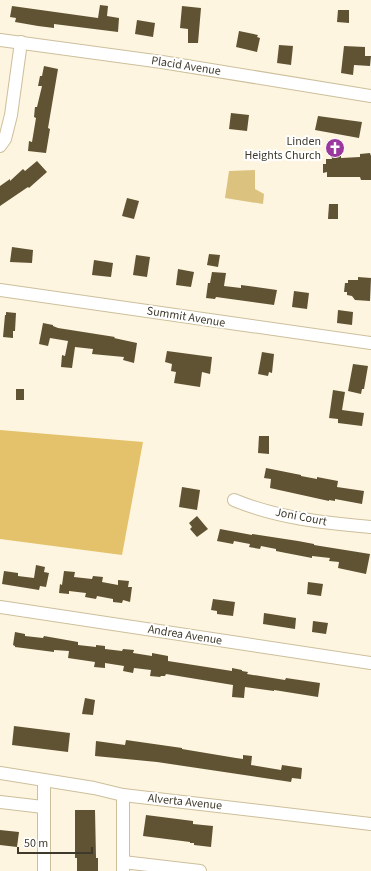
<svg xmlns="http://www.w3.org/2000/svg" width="371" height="871" viewBox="0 0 371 871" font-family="'Source Sans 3',sans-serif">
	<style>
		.green { fill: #dcc27f }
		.forest { fill: #e4c26c }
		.building { fill: #605334 }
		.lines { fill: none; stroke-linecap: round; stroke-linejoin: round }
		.street-casing { stroke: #cdbf9c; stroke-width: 14 }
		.street { stroke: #fff; stroke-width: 12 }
		.labels { text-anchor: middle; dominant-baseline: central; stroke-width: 4; stroke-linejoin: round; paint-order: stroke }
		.street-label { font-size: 12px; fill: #3e392b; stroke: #fff }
		.poi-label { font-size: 12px; fill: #3e392b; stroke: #fff; text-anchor: end }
	</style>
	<rect width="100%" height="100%" fill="#fdf5df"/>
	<polygon class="green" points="255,170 255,189 264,194 263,204 225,198 229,171"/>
	<polygon class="forest" points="0,430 143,442 122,555 0,539"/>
	<g class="building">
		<polygon points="100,5 108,6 107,16 119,18 118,32 54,24 54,28 38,26 15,22 16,18 10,17 12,6 98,18"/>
		<polygon points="182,6 201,8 198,43 188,43 188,29 180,28"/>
		<polygon points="338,10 349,10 349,23 337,22"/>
		<polygon points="137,20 155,23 153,37 135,34"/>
		<polygon points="239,31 258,35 257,37 260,38 257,52 236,47"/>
		<polygon points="279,45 293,46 291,65 277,63"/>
		<polygon points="344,46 365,47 365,56 371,56 370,66 354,65 353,75 341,73"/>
		<polygon points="44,66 58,69 48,128 50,129 46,153 28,151 29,141 32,142 36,118 34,117 35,107 37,107 42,86 38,86 40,76 42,76"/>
		<polygon points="231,113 249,115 247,131 229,129"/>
		<polygon points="318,116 362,122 359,138 315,130"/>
		<polygon points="370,153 371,156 371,180 361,180 360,177 327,177 327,172 323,173 323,164 326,164 326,159 332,159 331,154 341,154 341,158 360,157 360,154"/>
		<polygon points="37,161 47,172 29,188 28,187 0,206 0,186 10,179 10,181 23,169 25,171"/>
		<polygon points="127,198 139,201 134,219 122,216"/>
		<polygon points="329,204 338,204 338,219 328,219"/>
		<polygon points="12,247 33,250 32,263 10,262"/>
		<polygon points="209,254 220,255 218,267 207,265"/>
		<polygon points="136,255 150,257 147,277 133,275"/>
		<polygon points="94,260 113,263 111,277 92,275"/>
		<polygon points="178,269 194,272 191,287 176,285"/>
		<polygon points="212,272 226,273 224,286 241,288 241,285 277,290 274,305 216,297 215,299 206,298 208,283 210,283"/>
		<polygon points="358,277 371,278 370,301 355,300 352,296 347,295 347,292 344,292 345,283 348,283 348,280 358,280"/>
		<polygon points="294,291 309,293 307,309 292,307"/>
		<polygon points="338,310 353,312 352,325 337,323"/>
		<polygon points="6,312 16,313 15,331 13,331 13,338 3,337 5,315 6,315"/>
		<polygon points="43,323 53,325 53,326 58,328 115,337 114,338 137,343 134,363 123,360 124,357 92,354 93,349 75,347 72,368 61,367 62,355 65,356 68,341 50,338 48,346 39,344"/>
		<polygon points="167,351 212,357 210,374 202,372 200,387 174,383 176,372 171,371 172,364 165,362"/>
		<polygon points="262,352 274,354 272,373 269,372 268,376 258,374"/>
		<polygon points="353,364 368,366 364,389 362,389 361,394 348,391"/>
		<rect x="16" y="389" width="8" height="11"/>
		<polygon points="333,390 345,392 342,410 364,413 362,426 338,423 338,419 329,418"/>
		<polygon points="259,436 269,436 269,454 258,453"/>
		<polygon points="266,468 301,475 301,476 317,479 317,477 338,481 337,487 364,491 362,504 335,499 335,501 329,500 329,501 270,488 271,479 264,478"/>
		<polygon points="182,487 200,490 197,510 179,507"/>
		<polygon points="197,516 208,529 197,537 190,529 192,527 189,523"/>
		<polygon points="220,529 252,535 252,534 298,541 314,544 314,545 370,554 366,574 338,568 339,562 329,561 330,558 312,556 312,558 286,553 276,551 276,549 261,546 260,549 249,547 250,544 234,541 233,544 217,541"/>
		<polygon points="36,565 45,567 44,572 49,573 46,587 40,586 39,590 2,584 4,571 18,573 18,576 34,578"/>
		<polygon points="64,571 75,572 74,577 92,579 93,576 103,577 102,582 118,585 118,580 129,581 128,587 132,587 130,602 123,600 122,603 113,602 113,599 97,596 96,599 85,597 86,593 69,591 69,594 59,593 60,584 62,585"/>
		<polygon points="308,582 323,584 321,596 307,594"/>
		<polygon points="213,599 235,602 233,616 217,614 217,611 211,610"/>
		<polygon points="264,613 296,618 295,629 263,624"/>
		<polygon points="313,621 328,623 326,634 312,632"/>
		<polygon points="15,632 25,634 25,636 43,638 44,636 78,642 78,645 96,647 96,645 105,646 105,649 122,651 123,649 134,650 133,653 152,656 152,653 168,656 168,661 232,671 232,668 242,670 242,671 248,672 247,674 285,680 286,678 320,683 318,697 274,690 274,691 245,687 244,698 232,697 233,685 166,674 165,676 161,676 160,677 150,676 151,670 134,668 133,673 123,671 124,666 105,663 105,668 94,667 95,662 68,658 69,651 54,650 54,652 15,647 15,646 13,645"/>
		<polygon points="85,698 95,700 93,715 82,714"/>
		<polygon points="14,726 70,733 68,752 12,745"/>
		<polygon points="126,740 182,748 182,749 236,758 243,759 243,755 252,756 251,765 281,770 282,765 302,768 301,779 292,778 291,782 157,762 95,756 96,741 125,745"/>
		<polygon points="75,810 95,810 96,858 98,858 98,871 77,871 77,858 75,858"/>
		<polygon points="146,815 193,821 193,824 213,826 211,847 194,845 194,843 190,843 190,842 143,836"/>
		<polygon points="0,830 19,832 17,847 0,845"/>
	</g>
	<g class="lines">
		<defs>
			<g id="street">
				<polyline points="0,40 162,62 371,96"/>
				<polyline points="0,146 5,139 11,115 21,42"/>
				<polyline points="0,290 371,343"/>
				<path d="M234 500C277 518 325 523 371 527"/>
				<polyline points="0,607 371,663"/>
				<polyline points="0,773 94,788 123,795 371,824"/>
				<polyline points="123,795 123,871"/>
				<polyline points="0,802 43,807"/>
				<polyline points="123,862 200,871"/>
				<polyline points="44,871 44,780"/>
			</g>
		</defs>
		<use href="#street" class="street-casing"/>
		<use href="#street" class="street"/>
	</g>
	<defs>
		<symbol id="church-disc" viewBox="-11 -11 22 22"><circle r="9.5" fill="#9a389f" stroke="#fff"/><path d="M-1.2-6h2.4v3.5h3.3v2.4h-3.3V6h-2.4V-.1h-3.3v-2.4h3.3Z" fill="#fff"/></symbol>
	</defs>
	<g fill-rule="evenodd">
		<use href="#church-disc" x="324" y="137" width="22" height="22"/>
	</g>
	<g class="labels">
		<g class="street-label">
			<text transform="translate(186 66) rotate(9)">Placid Avenue</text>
			<text transform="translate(186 317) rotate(9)">Summit Avenue</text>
			<text transform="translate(301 517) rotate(11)">Joni Court</text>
			<text transform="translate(185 635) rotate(9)">Andrea Avenue</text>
			<text transform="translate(185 802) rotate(6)">Alverta Avenue</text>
		</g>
		<g class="poi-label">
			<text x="321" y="141">Linden<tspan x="321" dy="14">Heights Church</tspan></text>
		</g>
	</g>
	<path d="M18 847v6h74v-6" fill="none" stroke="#3e392b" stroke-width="2"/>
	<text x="24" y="847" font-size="12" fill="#3e392b" stroke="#ffffff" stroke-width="3" paint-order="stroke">50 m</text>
</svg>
